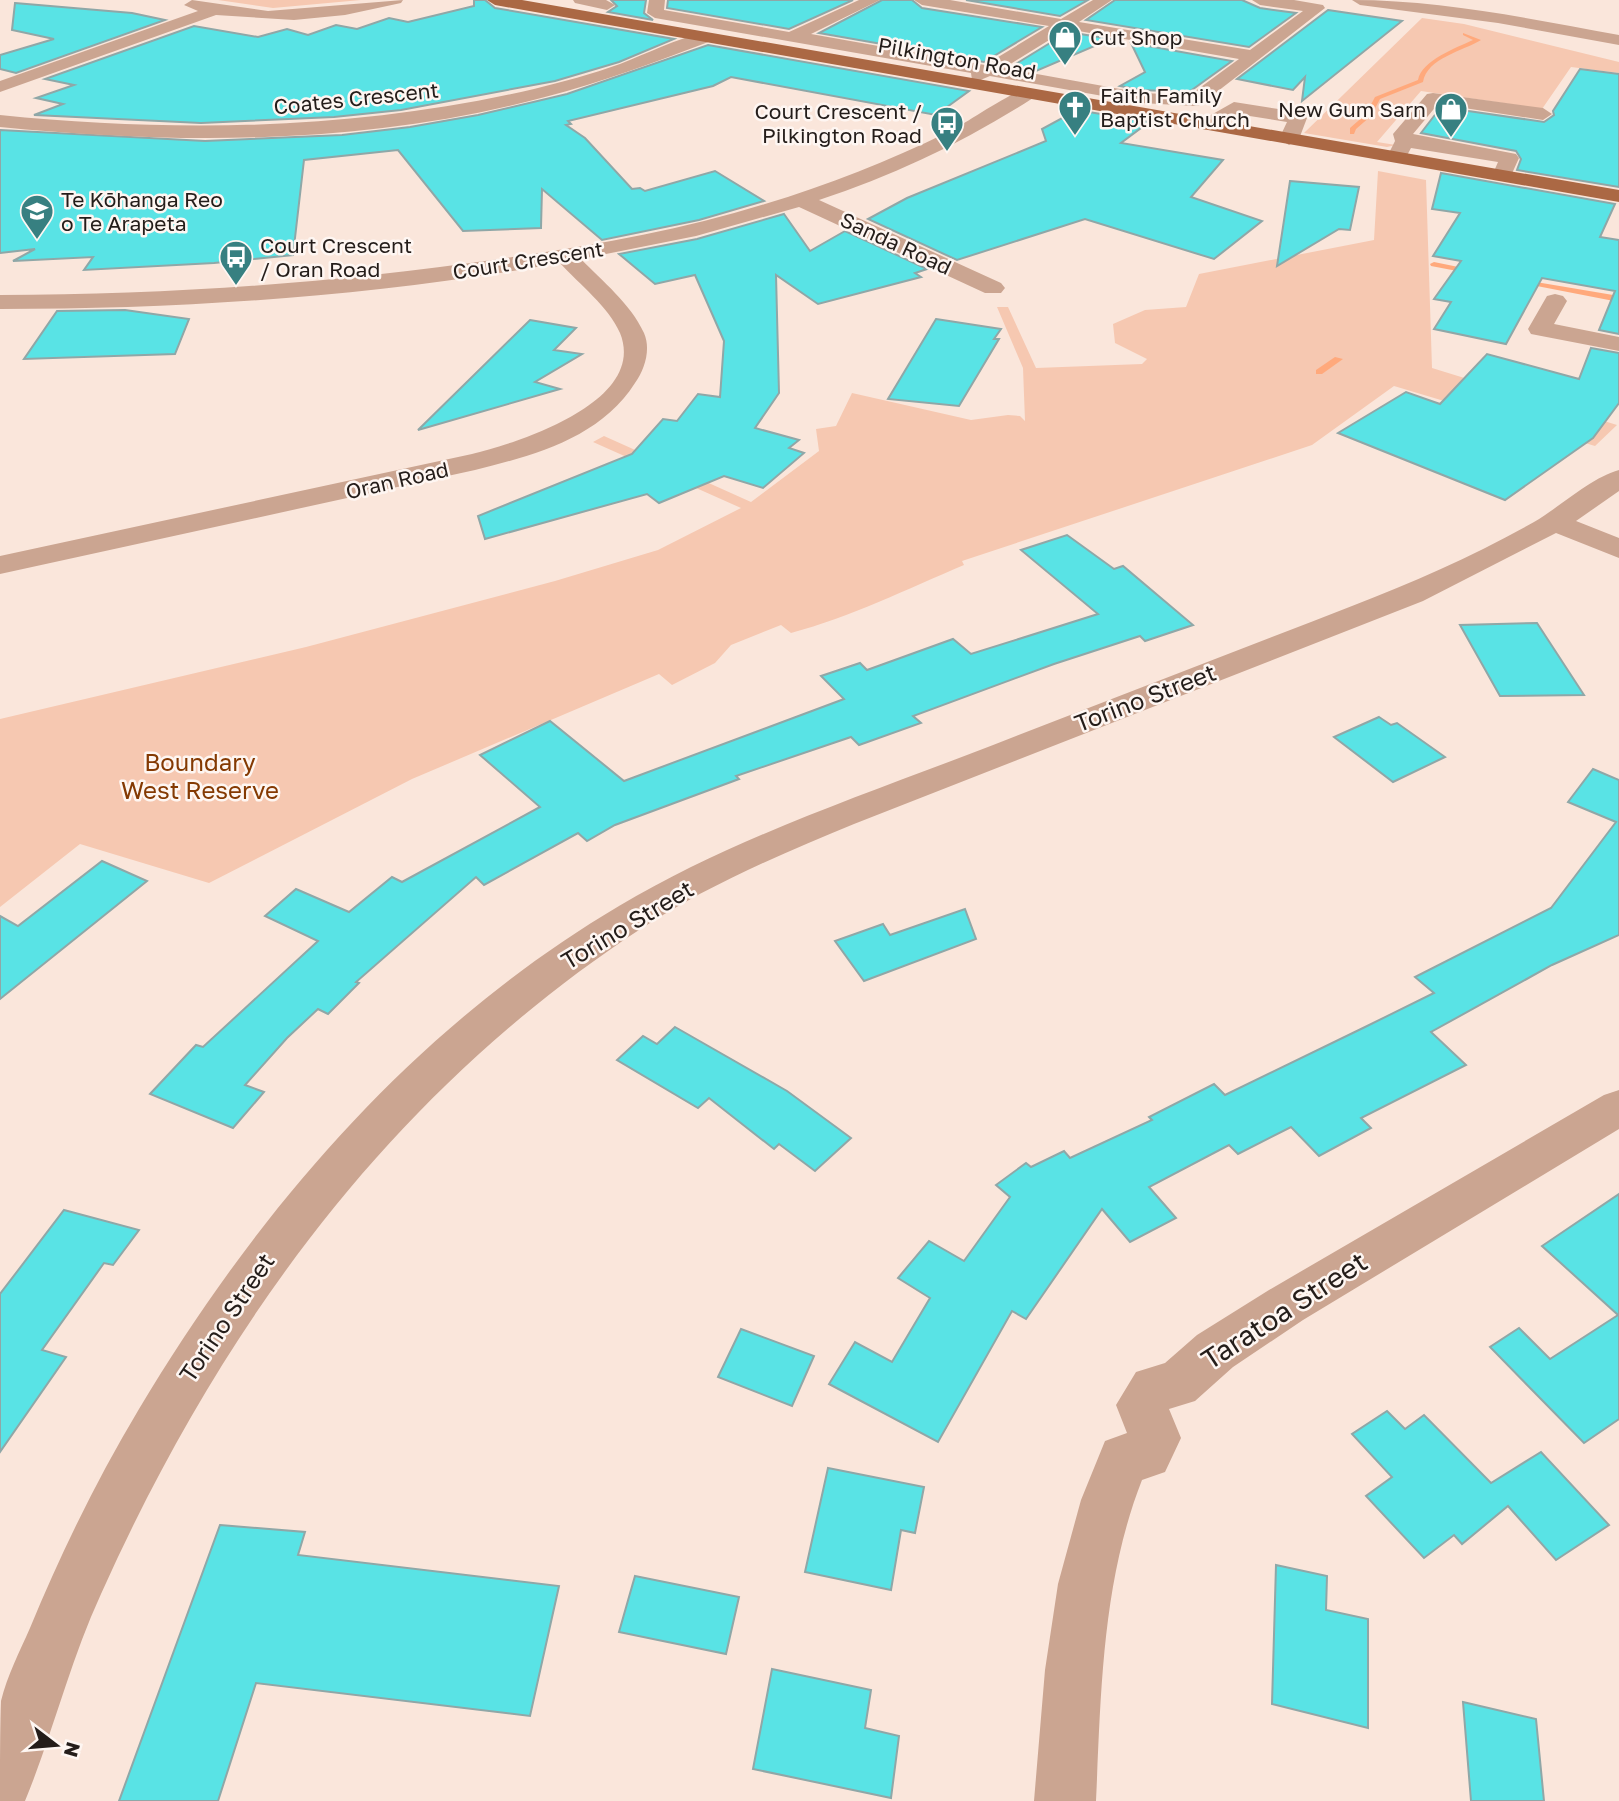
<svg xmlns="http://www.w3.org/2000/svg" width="1619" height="1801" viewBox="0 0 1619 1801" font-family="'Golos Text',sans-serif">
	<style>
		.green { fill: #f6c8b1 }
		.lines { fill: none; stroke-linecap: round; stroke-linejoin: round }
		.stream { fill: #ffa97c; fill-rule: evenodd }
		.building { fill: #59e3e5; stroke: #8fa7a7; stroke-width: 2 }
		.minor { fill: #cba591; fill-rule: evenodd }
		.major { fill: #ab6844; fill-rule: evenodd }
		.labels { text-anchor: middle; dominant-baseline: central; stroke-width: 5; stroke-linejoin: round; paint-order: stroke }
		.far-poi-label { font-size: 21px; fill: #241d1a; stroke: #fef6f2; text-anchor: start }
		.far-street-label { font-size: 21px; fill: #241d1a; stroke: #fef6f2 }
		.street-label { font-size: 24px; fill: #241d1a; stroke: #fef6f2 }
		.park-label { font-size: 24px; fill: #843902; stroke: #fef6f2 }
		.near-street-label { font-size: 28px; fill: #241d1a; stroke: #fef6f2 }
	</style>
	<rect width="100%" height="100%" fill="#fae6db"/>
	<g class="green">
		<polygon points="218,0 361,0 273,8"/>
		<polygon points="1422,18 1464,24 1619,62 1619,73 1571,67 1542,109 1421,91 1377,142 1396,145 1387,147 1304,133"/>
		<path d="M1378 171 1426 180 1432 368 1617 425 1595 446 1394 386 1312 445 962 561 964 565C907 589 851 617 791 633L781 625 731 645 715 663 672 685 659 674 412 779 209 883 80 844 0 907V719L306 647 555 581 658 550 741 508 593 442 604 436 751 502 819 451 816 429 836 426 852 393 971 420 1008 415 1020 416 1025 421 1023 368 997 307H1008L1036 368 1142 364 1147 359 1115 343 1113 324 1145 310 1186 307 1199 274 1374 240Z"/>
	</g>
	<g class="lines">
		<g class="stream">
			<path d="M1463 33 1481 40C1463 51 1427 58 1423 82L1380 99 1371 116 1356 129 1354 134H1350V128L1366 114 1375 97 1418 80C1422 60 1456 48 1473 40L1463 35Z"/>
			<polygon points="1434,262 1473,270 1477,272 1473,274 1431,266 1430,264"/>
			<polygon points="1518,279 1619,296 1619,302 1521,283 1518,283"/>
			<polygon points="1335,357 1343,359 1322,374 1316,374 1316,370"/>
		</g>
	</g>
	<g class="building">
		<polygon points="474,0 485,0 495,8 674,39 619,62 555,81 401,110 334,117 201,123 34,115 63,104 36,98 74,85 45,79 194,26 258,37 287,29 308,35 336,25 357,29 389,18 408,22 474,6"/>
		<polygon points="611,0 646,0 644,13 653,20 608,12 617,6"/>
		<polygon points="668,0 853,0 789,29 667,8"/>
		<polygon points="882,0 912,0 922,8 1042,27 984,62 819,33"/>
		<polygon points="966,0 1088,0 1060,16"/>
		<polygon points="1115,0 1242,0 1260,8 1296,13 1249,47 1086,20"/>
		<polygon points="15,3 132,13 165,20 16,73 0,69 0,55 54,39 12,30"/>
		<polygon points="1328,10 1402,21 1302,101 1305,77 1293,90 1237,79"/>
		<polygon points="1068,32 1111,39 1036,71 1011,67"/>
		<polygon points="1131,43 1232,61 1189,92 1142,90 1120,86 1145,72"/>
		<polygon points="708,45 969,91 936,115 731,77 713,86 568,121 571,124 566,125 585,138 632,189 640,188 645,191 715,171 764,201 699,220 602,240 542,189 541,228 463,231 398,150 304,160 293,255 214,263 84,270 93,257 13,261 35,249 0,253 0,130 205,141 342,135 410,127 478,115 567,94"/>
		<polygon points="1580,69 1619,74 1619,187 1517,170 1521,159 1516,151 1421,133 1441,107 1544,122 1554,115 1553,111"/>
		<polygon points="1077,110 1149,122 1121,143 1223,160 1191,197 1262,221 1214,259 1085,219 957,260 868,219 907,198 1046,141 1042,129"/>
		<polygon points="1441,173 1615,204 1600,237 1619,240 1619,334 1599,330 1615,291 1542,278 1506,344 1434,329 1451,302 1434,299 1461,261 1433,256 1460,213 1432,209"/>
		<polygon points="1290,181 1359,187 1350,230 1339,229 1277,266"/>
		<polygon points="784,214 810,251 845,231 927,269 915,273 921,277 818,304 776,275 779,393 755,428 799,440 789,448 804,453 763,488 724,476 659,503 647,494 485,539 478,516 632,454 663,419 677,421 698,394 720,397 724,341 695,275 655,284 619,254 697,239"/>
		<polygon points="125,310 189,319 175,354 24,359 57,311"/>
		<polygon points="936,319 1001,329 994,339 999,339 959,406 888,399"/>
		<polygon points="530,320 576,328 554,350 582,354 535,382 560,389 418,430"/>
		<polygon points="1591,348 1619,353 1619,403 1593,438 1505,500 1338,433 1406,392 1440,404 1487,354 1579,379"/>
		<polygon points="1067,535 1114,569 1123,566 1193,625 1145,641 1140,636 1054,664 913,716 921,723 859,745 851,737 736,776 739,779 615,825 587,841 578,833 484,885 476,877 356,982 359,983 328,1014 318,1009 287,1038 245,1085 264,1092 233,1128 150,1094 196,1045 203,1047 318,941 265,916 296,889 349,912 392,877 402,882 540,807 480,755 550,721 624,781 844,699 821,676 860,663 867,670 953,639 971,654 1098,614 1021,550"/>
		<polygon points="1537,623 1584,695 1500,696 1460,625"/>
		<polygon points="1379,717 1391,725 1397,723 1445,757 1393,782 1334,737"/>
		<polygon points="1593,769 1619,780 1619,935 1552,965 1431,1032 1466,1065 1361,1118 1371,1128 1319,1156 1291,1127 1238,1154 1229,1145 1149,1187 1176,1218 1130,1242 1102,1209 1026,1319 1012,1311 938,1442 829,1384 855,1342 892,1362 930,1298 898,1278 929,1241 964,1261 1010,1197 996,1185 1026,1163 1031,1167 1064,1151 1070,1158 1152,1120 1149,1117 1214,1084 1225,1095 1363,1028 1434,993 1415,977 1551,908 1616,822 1568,802"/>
		<polygon points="102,861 147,881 0,999 0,916 18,926"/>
		<polygon points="965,909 976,939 864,981 835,941 883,924 890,935"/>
		<polygon points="675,1027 787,1091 851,1138 815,1171 779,1144 774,1149 709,1098 698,1108 617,1060 643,1036 657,1044"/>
		<polygon points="1619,1194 1619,1419 1584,1443 1490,1347 1519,1328 1550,1359 1618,1315 1542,1246"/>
		<polygon points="64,1210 139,1230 113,1265 104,1263 42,1350 66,1357 0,1452 0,1294"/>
		<polygon points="741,1329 814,1356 792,1406 718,1377"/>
		<polygon points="1387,1411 1405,1429 1424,1415 1491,1483 1541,1452 1609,1525 1556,1560 1508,1506 1462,1544 1454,1535 1424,1558 1366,1496 1392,1477 1352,1434"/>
		<polygon points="828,1468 924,1487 915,1533 901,1530 891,1590 805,1572"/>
		<polygon points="220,1525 305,1532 298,1555 559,1586 530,1716 256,1683 218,1801 119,1801"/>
		<polygon points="1276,1565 1327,1576 1326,1610 1368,1619 1368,1728 1272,1704"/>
		<polygon points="635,1576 739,1597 726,1654 619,1632"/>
		<polygon points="772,1669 871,1690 865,1728 899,1736 891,1798 753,1769"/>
		<polygon points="1463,1702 1536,1719 1544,1801 1471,1801"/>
	</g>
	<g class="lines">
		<g class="minor">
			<polygon points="192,0 268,11 403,0 401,3 345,15 294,20 216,15 0,92 0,81 198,11 184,5"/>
			<polygon points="573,0 606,0 615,5 607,10 575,3"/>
			<path d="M649 0H665L664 10 789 32 859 0H880L811 34 985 65 1049 26 922 5 914 0H950L1061 19 1093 0H1112L1079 22 1250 50 1303 11 1260 5 1252 0H1294L1323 5 1325 8 1200 105 1194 106 1142 103 990 76 978 81 972 80 971 73 655 18 647 13ZM1067 29 1239 59 1190 95 1142 93 1004 68Z"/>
			<path d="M1352 0C1442 0 1531 19 1619 35V45L1498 23 1360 5Z"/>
			<path d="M705 32 713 37 711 41C656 62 602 82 545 97 367 145 181 145 0 127V115C179 133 357 130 534 89 562 82 592 74 620 64 648 53 676 39 705 32Z"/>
			<path d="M1027 89 1033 90 1036 94 1033 98C966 141 895 175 819 200L1001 283 1005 288 1001 293H985L799 207 696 236 581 259C602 281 631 304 644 333 651 349 645 369 635 383 600 438 535 455 475 470L0 574V556L472 454C517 443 648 402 620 333 609 307 579 284 560 263 376 296 187 309 0 309V295C167 295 334 283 499 259 589 246 679 231 765 204 828 185 889 161 948 132 969 122 1008 93 1027 89Z"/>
			<polygon points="1433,93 1543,108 1552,114 1543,120 1438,104 1413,134 1516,154 1519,158 1509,180 1495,180 1492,176 1498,162 1411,148 1404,161 1390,161 1387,157 1395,141 1393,134 1427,94"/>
			<polygon points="1234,102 1298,112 1307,118 1299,139 1289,145 1279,139 1287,122 1237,114 1204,130 1195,124"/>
			<polygon points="1555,294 1563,296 1567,301 1554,324 1619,337 1619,351 1531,334 1528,329 1547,296"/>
			<path d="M1619 470V491L1576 521 1619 538V558L1556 533 1423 601 854 824C781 854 706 886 639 930 391 1093 221 1326 101 1594 70 1661 53 1733 25 1801H0C0 1771 0 1729 1 1701 7 1676 20 1651 30 1628 61 1553 97 1479 139 1409 259 1208 416 1026 619 906 729 841 849 800 967 755 1095 705 1224 656 1352 606 1414 582 1476 555 1534 522 1560 507 1592 477 1619 470Z"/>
			<path d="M1619 1090V1129L1303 1320 1233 1367 1195 1401 1169 1409 1181 1438 1165 1472 1142 1480C1102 1582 1101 1693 1096 1801H1034L1045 1670 1058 1584 1081 1500 1105 1441 1127 1433 1116 1405 1136 1372 1165 1363 1197 1335 1269 1290 1604 1095Z"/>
		</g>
		<polygon class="major" points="487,0 522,0 1619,190 1619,202 495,5"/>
	</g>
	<defs>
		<symbol id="shop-pin" viewBox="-11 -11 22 30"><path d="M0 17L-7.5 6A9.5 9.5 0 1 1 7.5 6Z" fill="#378081" stroke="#fef6f2"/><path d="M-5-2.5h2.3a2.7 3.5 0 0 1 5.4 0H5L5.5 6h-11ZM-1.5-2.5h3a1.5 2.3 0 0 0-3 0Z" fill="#fff"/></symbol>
		<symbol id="church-pin" viewBox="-11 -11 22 30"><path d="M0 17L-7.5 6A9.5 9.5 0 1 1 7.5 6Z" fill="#378081" stroke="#fef6f2"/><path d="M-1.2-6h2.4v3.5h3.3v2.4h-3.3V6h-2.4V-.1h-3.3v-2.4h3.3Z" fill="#fff"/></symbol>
		<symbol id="bus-pin" viewBox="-11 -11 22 30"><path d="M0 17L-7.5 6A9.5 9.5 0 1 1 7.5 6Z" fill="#378081" stroke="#fef6f2"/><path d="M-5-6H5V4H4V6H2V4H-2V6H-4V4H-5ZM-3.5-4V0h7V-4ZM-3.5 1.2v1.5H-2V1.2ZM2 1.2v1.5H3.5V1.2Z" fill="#fff"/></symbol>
		<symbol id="school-pin" viewBox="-11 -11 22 30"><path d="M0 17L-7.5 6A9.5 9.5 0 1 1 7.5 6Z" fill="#378081" stroke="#fef6f2"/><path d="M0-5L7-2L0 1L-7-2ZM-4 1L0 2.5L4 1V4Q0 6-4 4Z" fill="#fff"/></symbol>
	</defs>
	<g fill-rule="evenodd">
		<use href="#shop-pin" x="1046" y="18" width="38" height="52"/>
		<use href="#church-pin" x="1056" y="88" width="38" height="52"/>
		<use href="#shop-pin" x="1432" y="90" width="38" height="52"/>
		<use href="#bus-pin" x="928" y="104" width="38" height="52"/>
		<use href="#school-pin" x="18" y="192" width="38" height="52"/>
		<use href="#bus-pin" x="217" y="238" width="38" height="52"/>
	</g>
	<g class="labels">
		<g class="far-poi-label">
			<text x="1090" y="37">Cut Shop</text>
			<text x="1100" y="95">Faith Family<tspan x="1100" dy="24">Baptist Church</tspan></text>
			<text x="1426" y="109" text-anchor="end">New Gum Sarn</text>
			<text x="922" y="111" text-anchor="end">Court Crescent /<tspan x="922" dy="24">Pilkington Road</tspan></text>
			<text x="61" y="199">Te Kōhanga Reo<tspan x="61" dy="24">o Te Arapeta</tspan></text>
			<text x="260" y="245">Court Crescent<tspan x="260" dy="24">/ Oran Road</tspan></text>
		</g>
		<g class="far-street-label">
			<text transform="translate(957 58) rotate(10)">Pilkington Road</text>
			<text transform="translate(356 98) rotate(-6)">Coates Crescent</text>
			<text transform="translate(896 243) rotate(25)">Sanda Road</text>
			<text transform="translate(528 260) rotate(-9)">Court Crescent</text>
			<text transform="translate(397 480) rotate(-13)">Oran Road</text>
		</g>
		<g class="street-label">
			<text transform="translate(1145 697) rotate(-21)">Torino Street</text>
			<text transform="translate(627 924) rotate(-31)">Torino Street</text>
			<text transform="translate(226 1317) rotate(-56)">Torino Street</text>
		</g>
		<g class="park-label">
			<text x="200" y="761">Boundary<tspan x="200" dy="28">West Reserve</tspan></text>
		</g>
		<g class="near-street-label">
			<text transform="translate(1284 1310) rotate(-33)">Taratoa Street</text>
		</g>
	</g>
	<g transform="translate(56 1745) rotate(106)" stroke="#fef6f2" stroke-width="5" paint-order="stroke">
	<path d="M0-5L12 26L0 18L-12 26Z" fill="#241d1a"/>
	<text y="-10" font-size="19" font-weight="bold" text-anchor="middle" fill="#241d1a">N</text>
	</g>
</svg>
